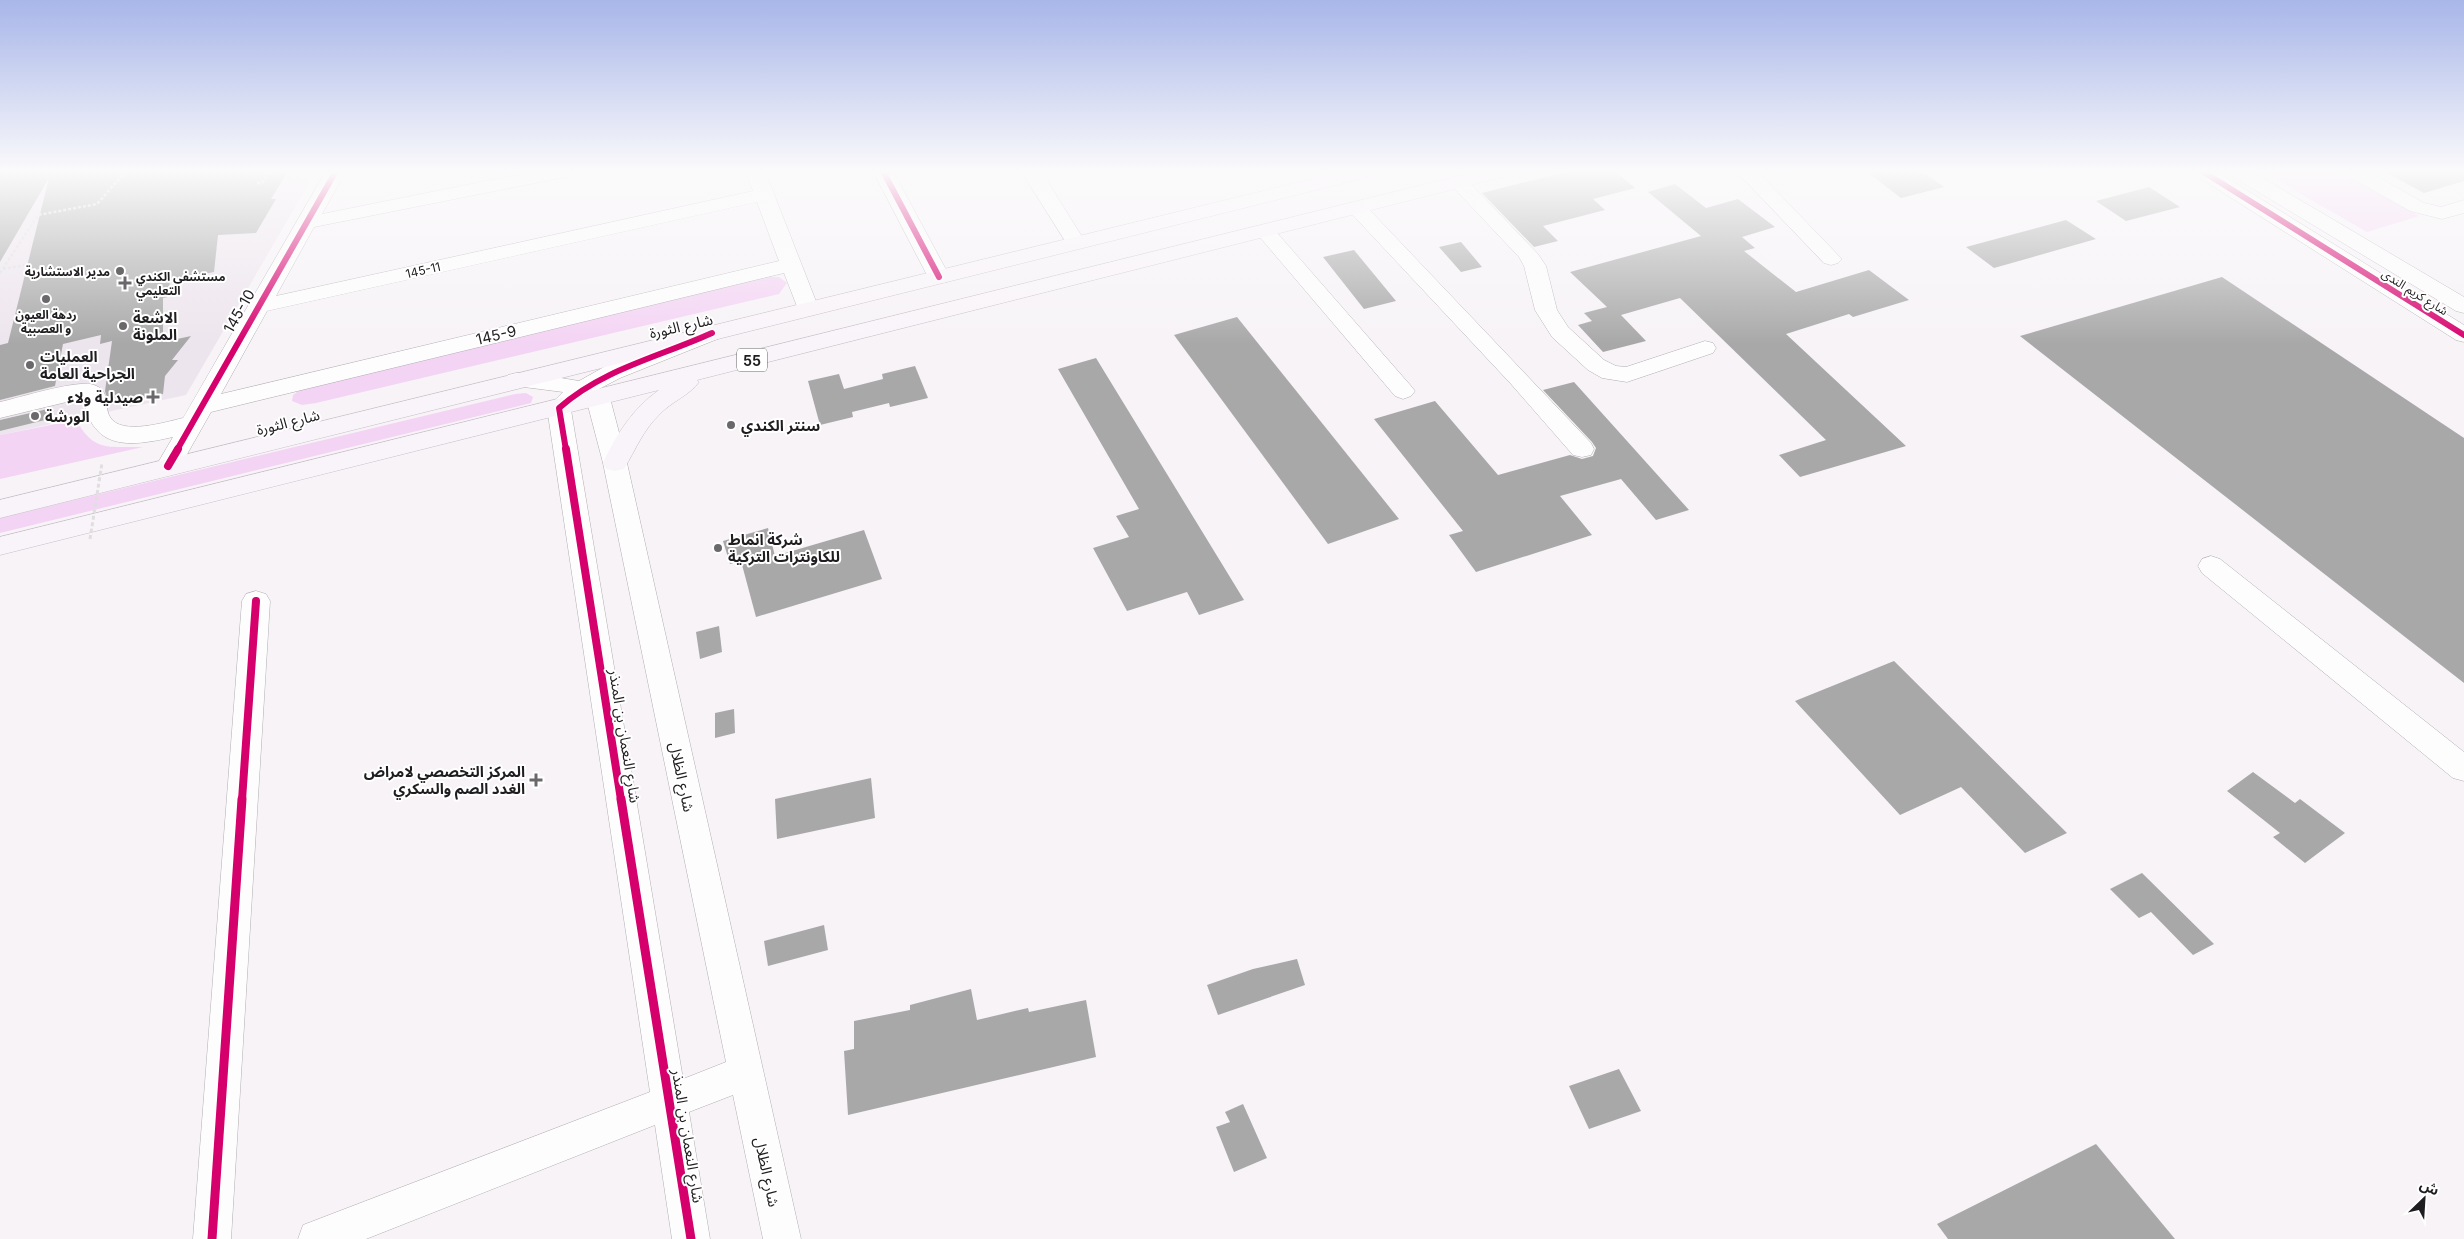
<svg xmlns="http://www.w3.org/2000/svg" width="2464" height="1239" viewBox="0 0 2464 1239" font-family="Inter,'Noto Sans Arabic',sans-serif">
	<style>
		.built { fill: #ede5ed }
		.green { fill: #f4d4f4 }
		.building { fill: #a9a8a9 }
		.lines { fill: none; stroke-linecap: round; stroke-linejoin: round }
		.minor-casing { stroke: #b1aeb1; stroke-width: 1 }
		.major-casing { stroke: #c7bec7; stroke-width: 1 }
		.path { stroke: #e0dfe0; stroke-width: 2.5; stroke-dasharray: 3 2; stroke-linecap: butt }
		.minor { fill: #fefdfe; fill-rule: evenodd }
		.major { fill: #f9f4f9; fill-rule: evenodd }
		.path-bridge { stroke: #e0dfe0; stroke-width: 3; stroke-dasharray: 4 2.5; stroke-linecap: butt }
		.cycleway-far2-casing { stroke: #fff; stroke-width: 9 }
		.cycleway-far1-casing { stroke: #fff; stroke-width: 11 }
		.cycleway-casing { stroke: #fff; stroke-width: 12 }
		.cycleway-far2 { stroke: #d6006c; stroke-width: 6 }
		.cycleway-far1 { stroke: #d6006c; stroke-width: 8 }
		.cycleway { stroke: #d6006c; stroke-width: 9 }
		.poi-dot { fill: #6b686b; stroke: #fff; stroke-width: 2 }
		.labels { text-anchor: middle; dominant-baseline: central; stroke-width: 4; stroke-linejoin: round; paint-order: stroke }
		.far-street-label { font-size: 12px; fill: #1f1d1f; stroke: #fff }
		.far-poi-label { font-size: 12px; font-weight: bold; fill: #1f1d1f; stroke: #fff; text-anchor: end }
		.shield { fill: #fff; stroke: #626162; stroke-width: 1 }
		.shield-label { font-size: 14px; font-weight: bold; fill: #1f1d1f }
		.street-label { font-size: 15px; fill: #1f1d1f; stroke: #fff }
		.poi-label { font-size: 15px; font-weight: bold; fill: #1f1d1f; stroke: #fff; text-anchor: start }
	</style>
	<rect width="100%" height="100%" fill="#f7f3f7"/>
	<polygon class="built" points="0,171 316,171 186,395 0,435"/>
	<g class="green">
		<polygon points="2261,171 2337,171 2419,216 2367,232"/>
		<polygon points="770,277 779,277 787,283 779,294 316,403 302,405 292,401 293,395 305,386"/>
		<polygon points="526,393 533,397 531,403 0,533 0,518 515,394"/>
		<path d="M76 420C95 453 108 446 143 447L0 479V435Z"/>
	</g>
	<g class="building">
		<polygon points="0,171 288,171 271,199 276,199 256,233 218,235 214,272 170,281 168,297 163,298 163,342 191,336 172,360 178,360 165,376 163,394 109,405 105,391 112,341 100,344 101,335 63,344 55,386 0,400 0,345 8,343 49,178 0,262"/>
		<polygon points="1569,171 1615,171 1635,188 1593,199 1605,210 1543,226 1558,241 1534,247 1482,193"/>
		<polygon points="1866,171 1922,171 1944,187 1901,198"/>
		<polygon points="2383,171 2464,171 2464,181 2424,193"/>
		<polygon points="1675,184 1706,208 1738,199 1775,227 1742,237 1755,248 1744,251 1796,292 1869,270 1909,300 1853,317 1849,314 1786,334 1906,446 1800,477 1779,455 1826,440 1680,298 1621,315 1646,341 1603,352 1578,325 1592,321 1584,313 1607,307 1570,272 1701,236 1648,192"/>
		<polygon points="2149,187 2180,207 2126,221 2096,201"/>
		<polygon points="2066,220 2096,239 1994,268 1966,247"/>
		<polygon points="1461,242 1482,267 1461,272 1439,247"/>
		<polygon points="1354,250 1396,301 1364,309 1323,257"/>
		<polygon points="2222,277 2464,438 2464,683 2020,336"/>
		<polygon points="1237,317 1399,519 1328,544 1174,335"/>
		<polygon points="1096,358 1244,600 1199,615 1187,592 1127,611 1093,548 1129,537 1116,516 1139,509 1058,369"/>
		<polygon points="915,366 928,398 890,407 889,403 852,412 853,417 820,425 808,381 839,374 844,389 883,379 882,374"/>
		<polygon points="1574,382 1689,510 1656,520 1621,479 1560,496 1592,535 1476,572 1449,535 1463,531 1374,419 1435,401 1498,475 1570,455 1582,459 1593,456 1596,448 1592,442 1543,390"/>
		<polygon points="52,408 49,419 0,431 0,420"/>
		<polygon points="768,528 775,556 864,530 882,579 756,617 741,561 730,564 723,541"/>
		<polygon points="719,626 722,652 700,659 696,632"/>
		<polygon points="1894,661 2067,833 2025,853 1961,787 1900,815 1795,701"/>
		<polygon points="734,709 735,733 715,738 715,713"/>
		<polygon points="2253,772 2295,803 2300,799 2345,833 2305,863 2273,837 2280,833 2227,791"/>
		<polygon points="871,778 875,818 777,839 775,799"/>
		<polygon points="2142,873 2214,944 2193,955 2151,912 2139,918 2110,889"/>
		<polygon points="824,925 828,950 768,966 764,941"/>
		<polygon points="1297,959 1305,985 1218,1015 1207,985 1253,969"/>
		<polygon points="971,989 977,1020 1028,1008 1029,1012 1086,1000 1096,1057 848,1115 844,1051 854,1049 854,1021 910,1010 910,1005"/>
		<polygon points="1619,1069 1641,1111 1589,1129 1569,1086"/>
		<polygon points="1243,1104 1267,1158 1234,1172 1216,1127 1230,1122 1225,1112"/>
		<polygon points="2096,1144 2175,1239 1948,1239 1937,1224"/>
	</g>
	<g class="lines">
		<defs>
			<g id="minor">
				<path d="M326 171H346L322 214 536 171H575L572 175 565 177 314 227 276 296 753 191 745 171H765L819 309 816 314 808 316 800 314 784 273 211 412 177 472 168 474 159 472 156 466 173 437C129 447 93 451 83 398L0 418V402C19 398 78 379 94 385 111 391 103 404 110 417 121 436 166 422 183 418ZM757 202 779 261 221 394 267 311Z"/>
				<polygon points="873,171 893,171 950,277 947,282 939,283 931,282 928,277"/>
				<polygon points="1021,171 1041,171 1086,243 1083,247 1076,249 1069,247"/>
				<polygon points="1736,171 1757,171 1838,255 1842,259 1838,263 1831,265 1824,263"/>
				<polygon points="2192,171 2216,171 2464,325 2464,342 2456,340 2195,175"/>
				<polygon points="2227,171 2251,171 2464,297 2464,313 2456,311 2230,175"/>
				<polygon points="2343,171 2367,171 2424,203 2441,207 2464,200 2464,213 2442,219 2410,211 2346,175"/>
				<polygon points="1458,176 1465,178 1538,254 1546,266 1557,310 1568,327 1604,360 1616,366 1626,367 1705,341 1713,343 1716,348 1713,353 1627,382 1602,378 1588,370 1552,337 1535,310 1524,266 1519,257 1448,182 1451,178"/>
				<polygon points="1357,202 1364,204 1591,443 1594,449 1591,455 1582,457 1573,455 1511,384 1350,212 1347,208 1350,204"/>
				<polygon points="1265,225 1272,227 1411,386 1415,391 1411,396 1403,399 1395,396 1258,235 1255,231 1258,227"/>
				<path d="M712 326 720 328 723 333 720 338 620 378 599 389 606 393 610 398 627 463 801 1239H763L733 1095 689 1112 710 1239H672L655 1125 366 1239H298L303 1225 650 1092 547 408 563 392 508 385 504 380 508 375 516 373 537 374 579 381 604 367ZM583 400 587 402 603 463 726 1062 683 1079 571 410Z"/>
				<polygon points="2211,556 2220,559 2464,752 2464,781 2453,778 2202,573 2198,566 2202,559"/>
				<polygon points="256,591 266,594 270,601 231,1239 193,1239 242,601 246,594"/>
			</g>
			<g id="major">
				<polygon points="1345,171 1379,171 1376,175 0,518 0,500"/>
				<path d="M1479 171H1513L1510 175 697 380 699 382C690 395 671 402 660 414 643 430 636 449 624 469L615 471 606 469 603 463C616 435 633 408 659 390L0 555V537Z"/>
			</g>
		</defs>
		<use href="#minor" class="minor-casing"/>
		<use href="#major" class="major-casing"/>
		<g class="path">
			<polyline points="257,183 262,183 270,171"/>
			<polyline points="3,269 32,264"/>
			<polyline points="0,273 38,215 97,204 126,171"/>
		</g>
		<use href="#minor" class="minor"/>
		<use href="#major" class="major"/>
		<polyline class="path-bridge" points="90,539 102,463"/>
		<defs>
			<g id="cycleway-far2">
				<polyline points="883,171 939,277"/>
				<polyline points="2202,171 2464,335"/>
				<polyline points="177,450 336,171"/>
				<path d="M566 450 559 408C603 369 659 357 712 333"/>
			</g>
			<g id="cycleway-far1">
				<polyline points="566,449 621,800"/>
				<polyline points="168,466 178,449"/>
				<polyline points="242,800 256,601"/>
			</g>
			<g id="cycleway">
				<polyline points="621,799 691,1239"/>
				<polyline points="212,1239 242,799"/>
			</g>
		</defs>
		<use href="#cycleway-far2" class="cycleway-far2-casing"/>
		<use href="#cycleway-far1" class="cycleway-far1-casing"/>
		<use href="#cycleway" class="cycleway-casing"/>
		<use href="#cycleway-far2" class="cycleway-far2"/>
		<use href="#cycleway-far1" class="cycleway-far1"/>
		<use href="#cycleway" class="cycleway"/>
	</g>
	<linearGradient id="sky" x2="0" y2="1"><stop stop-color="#a8b6e9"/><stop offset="0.5" stop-color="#fbfafb"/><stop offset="1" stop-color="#fbfafb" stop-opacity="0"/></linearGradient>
	<rect width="2464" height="344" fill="url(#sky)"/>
	<g class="poi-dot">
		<circle cx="120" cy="271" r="5"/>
		<path d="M122.5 275.5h5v5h5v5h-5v5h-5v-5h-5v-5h5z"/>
		<circle cx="46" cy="299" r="5"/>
		<circle cx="123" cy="326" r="5"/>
		<circle cx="30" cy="365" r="5"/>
		<path d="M150.5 389.5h5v5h5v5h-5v5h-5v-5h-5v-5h5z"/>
		<circle cx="35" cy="416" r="5"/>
		<circle cx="731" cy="425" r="5"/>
		<circle cx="718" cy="548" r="5"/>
		<path d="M533.5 772.5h5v5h5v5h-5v5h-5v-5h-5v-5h5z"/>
	</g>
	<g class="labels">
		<g class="far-street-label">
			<text transform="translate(423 270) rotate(-13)">145-11</text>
			<text transform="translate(2415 292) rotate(32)">شارع كريم الندى</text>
		</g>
		<g class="far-poi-label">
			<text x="110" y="271">مدير الاستشارية</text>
			<text x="136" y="276" text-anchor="start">مستشفى الكندي<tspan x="136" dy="14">التعليمي</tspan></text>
			<text x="46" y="314" text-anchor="middle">ردهة العيون<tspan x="46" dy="14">و العصبية</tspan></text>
		</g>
		<rect class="shield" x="737" y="348.5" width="30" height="23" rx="4"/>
		<g class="shield-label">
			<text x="752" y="360">55</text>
		</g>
		<g class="street-label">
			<text transform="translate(239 311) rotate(-60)">145-10</text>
			<text transform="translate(681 326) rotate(-13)">شارع الثورة</text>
			<text transform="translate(496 335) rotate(-13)">145-9</text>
			<text transform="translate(288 422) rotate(-14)">شارع الثورة</text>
			<text transform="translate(625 736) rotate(81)">شارع النعمان بن المنذر</text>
			<text transform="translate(682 777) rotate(78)">شارع الظلال</text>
			<text transform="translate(688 1136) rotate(81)">شارع النعمان بن المنذر</text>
			<text transform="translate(767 1172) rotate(78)">شارع الظلال</text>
		</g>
		<g class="poi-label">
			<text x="133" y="317">الاشعة<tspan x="133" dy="17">الملونة</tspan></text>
			<text x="40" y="356">العمليات<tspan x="40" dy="17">الجراحية العامة</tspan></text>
			<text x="143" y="397" text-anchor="end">صيدلية ولاء</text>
			<text x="45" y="416">الورشة</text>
			<text x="741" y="425">سنتر الكندي</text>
			<text x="728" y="539">شركة انماط<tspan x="728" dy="17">للكاونترات التركية</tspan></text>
			<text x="525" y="771" text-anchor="end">المركز التخصصي لامراض<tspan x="525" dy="17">الغدد الصم والسكري</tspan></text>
		</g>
	</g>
	<g transform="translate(2424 1199) rotate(25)" stroke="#ffffff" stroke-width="4" paint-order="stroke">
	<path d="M0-4L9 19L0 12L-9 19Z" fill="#1f1d1f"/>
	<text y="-8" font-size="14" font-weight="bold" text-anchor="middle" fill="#1f1d1f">ش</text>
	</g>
</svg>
